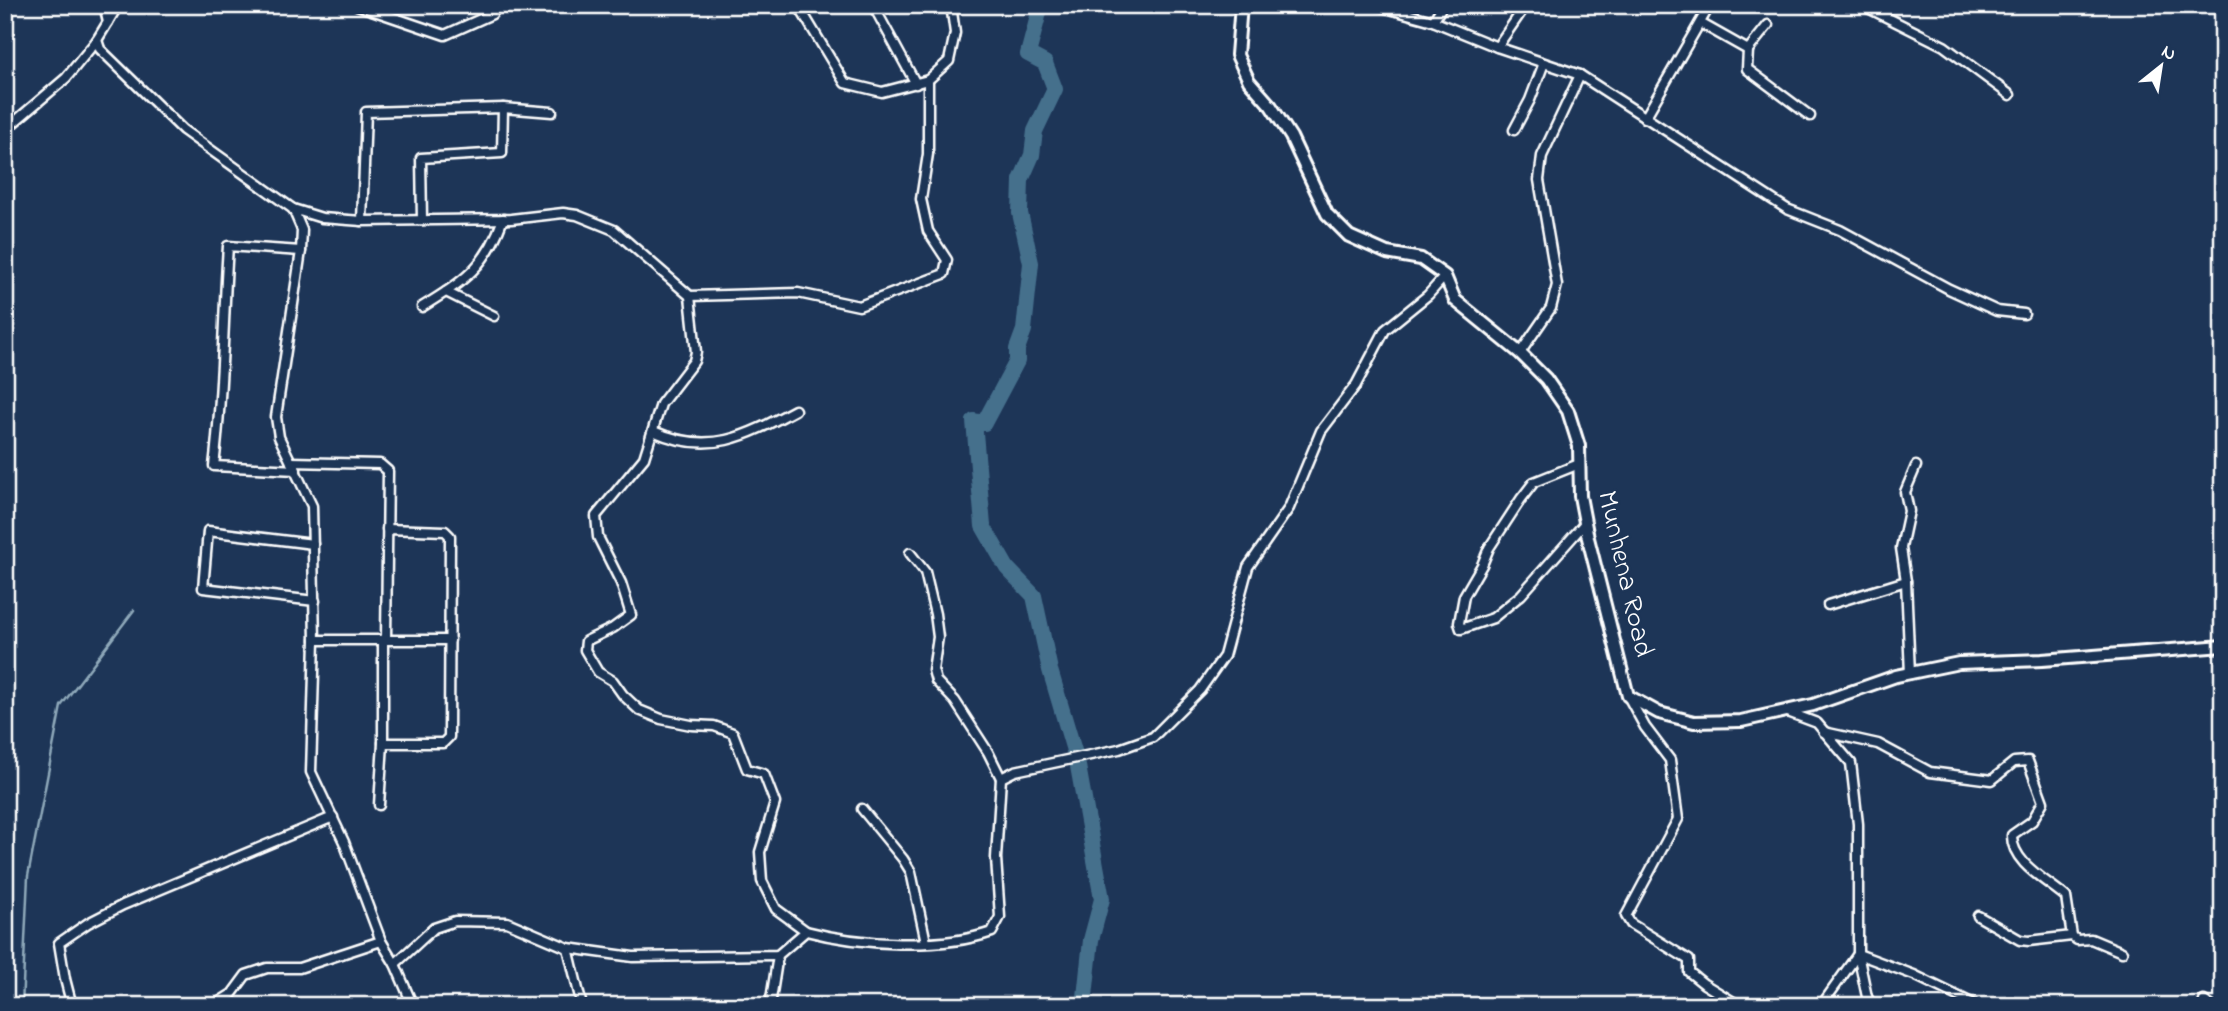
<svg xmlns="http://www.w3.org/2000/svg" width="2228" height="1011" viewBox="0 0 2228 1011" font-family="'Indie Flower',sans-serif">
	<style>
		.lines { fill: none; stroke-linecap: round; stroke-linejoin: round }
		.stream { stroke: #8fa9ba; stroke-width: 2.5 }
		.river { stroke: #456f8c; stroke-width: 16 }
		.street-casing { stroke: #fff; stroke-width: 13 }
		.secondary-casing { stroke: #fff; stroke-width: 16 }
		.street { stroke: #1d3557; stroke-width: 8 }
		.secondary { stroke: #1d3557; stroke-width: 10 }
		.labels { text-anchor: middle; dominant-baseline: central; stroke-width: 5; stroke-linejoin: round; paint-order: stroke }
		.street-label { font-size: 28px; fill: #fff; stroke: #1d3557 }
	</style>
	<rect width="100%" height="100%" fill="#1d3557"/>
	<filter id="ink" filterUnits="userSpaceOnUse"><feTurbulence type="fractalNoise" baseFrequency=".0143" numOctaves="2"/><feDisplacementMap in="SourceGraphic" scale="14" xChannelSelector="R" yChannelSelector="G"/><feConvolveMatrix kernelMatrix="1 2 1 2 8 2 1 2 1" color-interpolation-filters="sRGB"/></filter>
	<g filter="url(#ink)">
		<g class="lines">
			<polyline class="stream" points="22,1006 28,876 61,706 134,610"/>
			<g class="river">
				<polyline points="1041,5 1028,54 1045,63 1055,89 1035,131 1032,155 1021,180 1020,213 1031,263 1024,330 1017,349 1017,361 984,423 974,421 983,526 1007,568 1034,596 1050,670 1075,754"/>
				<polyline points="1078,766 1102,899 1091,940 1084,1006"/>
			</g>
			<defs>
				<g id="street">
					<polyline points="104,5 108,22 97,40 100,49 183,130 293,209 322,218 362,221 511,219 563,213 577,215 614,230 690,296 798,293 859,306 944,274 947,260 928,231 921,199 928,154 928,80"/>
					<polyline points="357,5 445,35 492,14 498,5"/>
					<polyline points="798,5 845,83 882,92 928,80 949,61 955,33 951,5"/>
					<polyline points="873,5 916,84"/>
					<polyline points="1375,5 1433,21 1497,47 1580,75 1787,209 1840,230 1949,289 1997,311 2024,314"/>
					<polyline points="1862,5 1944,46 2010,95"/>
					<polyline points="1433,21 1443,5"/>
					<polyline points="108,22 118,5"/>
					<polyline points="1700,23 1748,50 1768,25"/>
					<polyline points="1497,47 1526,5"/>
					<polyline points="1748,50 1747,69 1810,116"/>
					<polyline points="1645,118 1710,5"/>
					<polyline points="5,130 66,78 97,40"/>
					<polyline points="1514,130 1530,100 1544,63"/>
					<polyline points="293,209 302,230 301,251 276,417 279,437 312,506 315,640 311,772 344,842 381,941 395,964 413,1006"/>
					<polyline points="422,220 421,158 502,153 503,108"/>
					<polyline points="362,221 366,112 503,108 552,112"/>
					<polyline points="446,292 494,316"/>
					<polyline points="690,296 696,352 694,361 661,404 644,458 596,516 598,537 621,583 631,615 613,628 586,641 585,650 598,672 613,681 623,695 639,710 661,719 691,725 714,726 733,733 747,769 764,774 775,803 760,852 762,881 776,909 806,931"/>
					<path d="M422 307C464 281 486 267 503 219"/>
					<polyline points="1520,353 1551,308 1557,285 1539,180 1542,156 1580,75"/>
					<path d="M653 431C709 456 745 437 795 410"/>
					<polyline points="291,462 380,464 388,471 386,639"/>
					<polyline points="1579,464 1534,482 1521,499 1489,548 1482,565 1464,596 1459,623 1461,629 1493,618 1521,595 1585,523"/>
					<path d="M296 470 214 466C223 393 223 319 228 246L301 251"/>
					<polyline points="313,544 208,531 203,588 315,601"/>
					<polyline points="910,553 925,572 935,614 938,637 933,670 936,681 955,701 988,752 1001,778"/>
					<polyline points="2221,572 2223,590"/>
					<polyline points="1828,605 1906,581"/>
					<polyline points="315,640 450,640"/>
					<polyline points="1910,674 1906,581 1901,548 1909,511 1905,492 1916,466"/>
					<polyline points="1628,696 1645,727 1670,760 1678,819 1626,916 1631,924 1689,960 1689,972 1704,984 1740,1006"/>
					<polyline points="1785,711 1817,723 1851,763 1858,824 1858,954 1867,997 1872,1006"/>
					<path d="M1824 732 1878 744 1930 772 1992 780 2014 762 2028 761 2043 802 2032 821 2012 835C2011 863 2048 881 2066 897L2072 936 2077 940 2091 939 2122 952"/>
					<polyline points="383,743 443,743 449,737 450,536 445,531 387,529"/>
					<polyline points="379,805 383,743 383,639"/>
					<polyline points="862,809 903,859 911,872 926,942"/>
					<polyline points="1978,916 2020,940 2029,941 2072,936"/>
					<polyline points="568,948 582,1006"/>
					<path d="M395 964 434 928 455 921 507 922 568 948 633 957 778 955 806 931C859 945 940 950 992 932L1000 917 996 858 1001 778 1015 771 1119 749 1153 737 1200 690 1224 656 1248 567 1289 508 1321 431 1356 385 1385 330 1428 295 1445 276"/>
					<polyline points="2204,1001 2211,1006"/>
					<polyline points="72,1006 65,979 59,943 88,923 123,905 333,817"/>
					<polyline points="213,1006 232,994 246,975 267,968 299,968 381,941"/>
					<polyline points="770,1006 778,955"/>
					<polyline points="1821,1006 1858,954 1914,975 1978,1006"/>
				</g>
				<polyline id="secondary" points="1241,5 1237,55 1249,81 1271,106 1291,137 1327,214 1349,236 1387,253 1421,259 1445,276 1455,300 1520,353 1546,379 1568,411 1579,446 1580,496 1588,538 1628,696 1659,713 1694,722 1741,721 1813,705 1896,676 1959,663 2042,660 2223,646"/>
			</defs>
			<use href="#street" class="street-casing"/>
			<use href="#secondary" class="secondary-casing"/>
			<use href="#street" class="street"/>
			<use href="#secondary" class="secondary"/>
		</g>
	</g>
	<g class="labels">
		<g class="street-label">
			<text transform="translate(1624 574) rotate(77)">Munhena Road</text>
		</g>
	</g>
	<rect width="2228" height="1011" fill="none" stroke="#1d3557" stroke-width="28"/>
	<rect x="14" y="14" width="2200" height="983" fill="none" stroke="#fff" stroke-width="2.5" filter="url(#ink)"/>
	<g transform="translate(2161 66) rotate(30)" stroke="#1d3557" stroke-width="5" paint-order="stroke">
	<path d="M0-5L12 26L0 18L-12 26Z" fill="#ffffff"/>
	<text y="-10" font-size="19" font-weight="bold" text-anchor="middle" fill="#ffffff">N</text>
	</g>
</svg>
